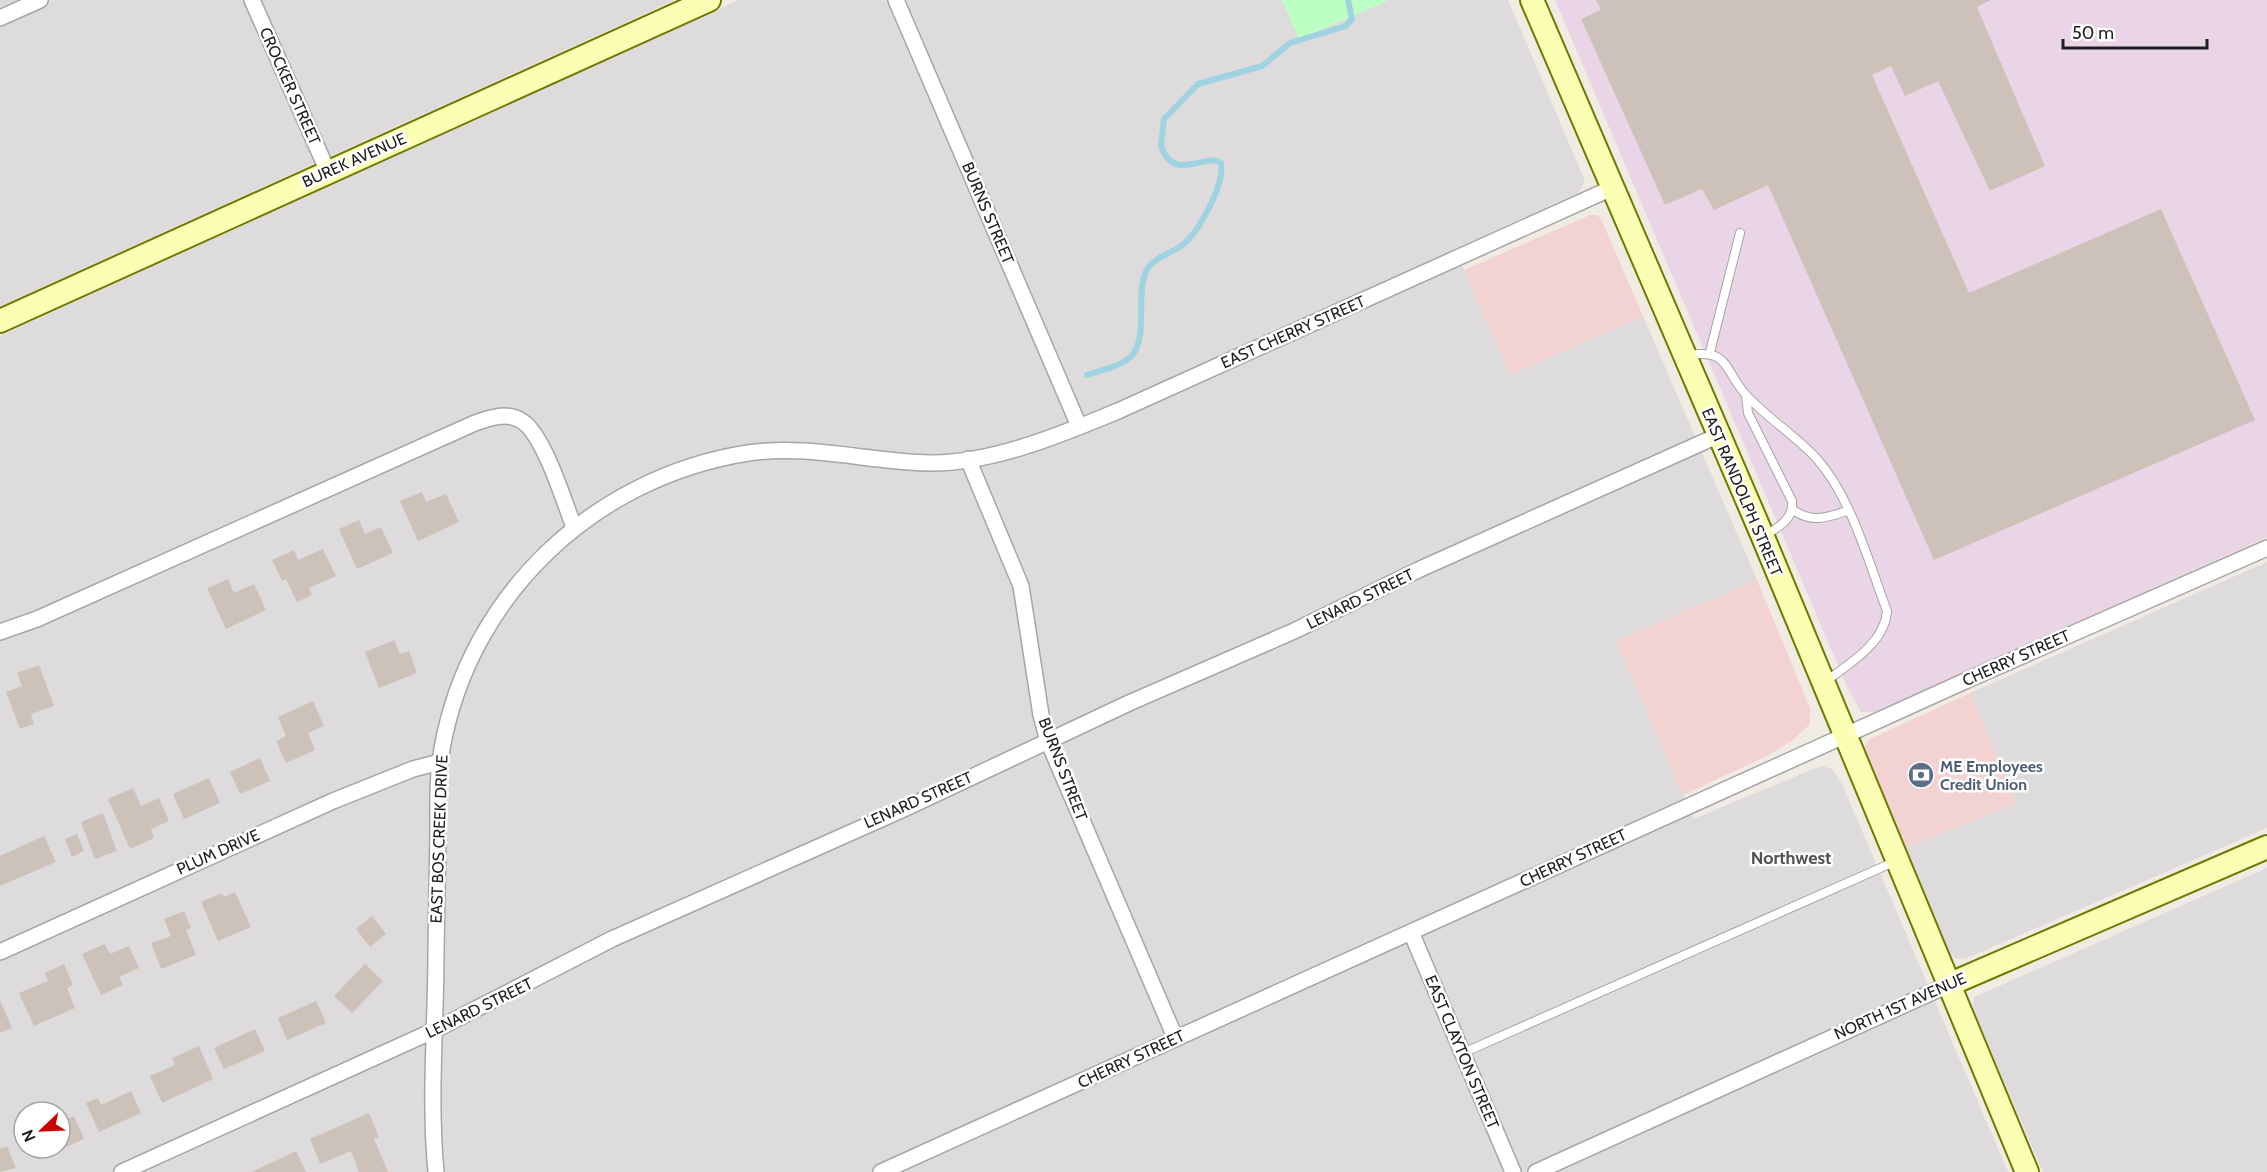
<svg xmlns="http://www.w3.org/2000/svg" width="2267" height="1172" viewBox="0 0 2267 1172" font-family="Cabin,sans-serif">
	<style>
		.residential { fill: #dddbdb; fill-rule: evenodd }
		.commercial { fill: #f3d3d1 }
		.industrial { fill: #ead5e6 }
		.park { fill: #bcffc2 }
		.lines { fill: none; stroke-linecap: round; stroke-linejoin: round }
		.stream { stroke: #a0d3e2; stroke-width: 6 }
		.building { fill: #cdc2b9 }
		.lane-casing { stroke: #a6a6a6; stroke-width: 10 }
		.street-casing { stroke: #a6a6a6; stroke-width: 18 }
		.secondary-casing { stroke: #6e7b00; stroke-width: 26 }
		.lane { stroke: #fff; stroke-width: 8 }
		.street { stroke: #fff; stroke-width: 15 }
		.secondary { stroke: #fbffb3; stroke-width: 22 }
		.labels { text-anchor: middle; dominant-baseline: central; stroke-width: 5; stroke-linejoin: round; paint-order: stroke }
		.street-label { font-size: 16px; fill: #1f1f1f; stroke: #fff }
		.service-label { font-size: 16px; font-weight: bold; fill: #4e5e75; stroke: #fff; text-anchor: start }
		.neighbourhood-label { font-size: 18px; font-weight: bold; fill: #525252; stroke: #fff }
	</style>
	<rect width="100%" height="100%" fill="#f0ece4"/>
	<g class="residential">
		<polygon points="0,0 675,0 0,306"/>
		<path d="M739 0H1282L1299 39 1389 0H1508L1585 181 1579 192 1455 249 1510 375 1643 316 1757 580 1617 641 1694 819 1813 769 1822 766 1832 769 1842 784 2008 1172H0V336ZM24 1112H60V1148H24Z"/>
		<polygon points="2267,562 2267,828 1965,959 1955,958 1950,954 1903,849 2017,803 1970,693"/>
		<polygon points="2267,868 2267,1172 2043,1172 1973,1009 1974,997"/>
	</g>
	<g class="commercial">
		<polygon points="1590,215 1597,215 1601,219 1643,316 1510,375 1464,270"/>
		<polygon points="1757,580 1810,708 1810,724 1793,740 1769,755 1683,795 1616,641"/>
		<polygon points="1970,693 2017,803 1903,849 1863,750 1870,739"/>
	</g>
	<polygon class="industrial" points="1555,0 2267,0 2267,537 1875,712 1861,712 1848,689"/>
	<polygon class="park" points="1282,0 1389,0 1299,39"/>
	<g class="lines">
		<path class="stream" d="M1087 375C1101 370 1124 366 1133 354 1149 332 1134 289 1148 268 1157 255 1175 253 1186 242 1201 227 1225 184 1221 163 1206 152 1173 184 1161 145L1164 119 1198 84 1262 66 1290 43 1346 26 1352 19 1348 0"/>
	</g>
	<g class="building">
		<polygon points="1596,0 1991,0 1977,7 2045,166 1990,191 1938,81 1905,96 1891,66 1872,75 1969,293 2161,209 2255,420 1934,560 1768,185 1714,210 1702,189 1665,205 1581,19 1601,10"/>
		<polygon points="422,492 426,502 446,494 459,522 418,541 400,501"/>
		<polygon points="359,520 365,534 381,527 393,553 357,569 339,529"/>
		<polygon points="323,549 336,576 309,588 312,595 297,602 286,579 282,581 272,560 294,550 298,560"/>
		<polygon points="228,579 234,593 254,584 266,610 226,629 207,588"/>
		<polygon points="394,640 400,654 409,651 417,673 379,688 365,652"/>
		<polygon points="39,665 54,706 31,714 34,724 20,729 6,692 22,686 17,673"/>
		<polygon points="313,701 324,726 308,733 315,750 286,763 276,741 286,736 278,717"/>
		<polygon points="260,758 270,781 240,794 230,772"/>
		<polygon points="209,778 220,803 184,819 173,794"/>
		<polygon points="133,788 141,806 159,798 169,821 151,829 154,838 130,849 108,799"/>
		<polygon points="103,813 117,851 95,859 81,822"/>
		<polygon points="77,834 84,851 72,857 65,839"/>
		<polygon points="44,836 56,862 0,886 0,856"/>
		<polygon points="235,892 251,927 218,941 201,902 222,893 224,897"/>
		<polygon points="184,911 191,928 186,930 196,955 161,969 151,943 171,936 164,919"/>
		<polygon points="372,916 386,934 370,947 356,929"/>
		<polygon points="105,944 110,954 129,946 139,968 119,977 123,985 101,995 82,954"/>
		<polygon points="64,964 73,985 67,988 75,1008 34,1026 19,993 48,981 45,973"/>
		<polygon points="365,964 383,981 352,1013 334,996"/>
		<polygon points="0,1000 12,1028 0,1033"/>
		<polygon points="316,1001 326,1023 287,1040 278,1018"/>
		<polygon points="255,1029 265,1051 224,1069 214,1048"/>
		<polygon points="199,1046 213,1079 162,1103 150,1076 175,1065 172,1058"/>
		<polygon points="131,1091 141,1113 99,1132 86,1103 98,1098 101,1105"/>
		<polygon points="369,1113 379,1137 374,1139 388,1172 359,1172 351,1151 320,1164 310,1139"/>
		<polygon points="74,1116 84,1139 39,1159 34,1148 60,1148 60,1122"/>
		<polygon points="7,1146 16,1168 0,1172 0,1149"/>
		<polygon points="296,1151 306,1172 252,1172"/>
	</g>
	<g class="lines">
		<defs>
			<g id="lane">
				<polyline points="1710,352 1740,233"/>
				<path d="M1689 355C1730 349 1723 369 1746 395 1767 418 1795 435 1817 459 1851 497 1869 563 1887 611 1885 643 1849 664 1826 681"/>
				<path d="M1746 395 1748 413 1792 501C1794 520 1778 527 1764 536"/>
				<path d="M1793 510C1812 523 1826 518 1847 511"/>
				<polyline points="1463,1053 1894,862"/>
			</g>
			<g id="street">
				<polyline points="252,0 328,172"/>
				<polyline points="896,0 1079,426"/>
				<polyline points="0,18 40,0"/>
				<polyline points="968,459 1021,586 1041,715 1048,741 1175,1037"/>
				<path d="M0 632 37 619 475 423C489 418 506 412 520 420 543 431 564 502 574 527"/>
				<polyline points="1411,932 1513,1172"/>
				<polyline points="0,952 333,801 413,769 440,762"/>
				<polyline points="122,1172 435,1030 612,939 906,808 1129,703 1294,631 1418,570 1717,436"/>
				<path d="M436 1172C429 1099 436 1024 436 951 437 911 437 871 438 831 438 804 437 776 442 749 469 595 594 477 748 453 809 444 869 462 930 463 990 464 1063 434 1118 411L1612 188"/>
				<polyline points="881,1172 1974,677 2267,548"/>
				<polyline points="1536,1172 1948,985"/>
			</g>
			<g id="secondary">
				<polyline points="1532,0 1763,537 2027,1172"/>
				<polyline points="0,321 709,0"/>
				<polyline points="1948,985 2267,847"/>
			</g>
		</defs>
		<use href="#lane" class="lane-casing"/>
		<use href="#street" class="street-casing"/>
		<use href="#secondary" class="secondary-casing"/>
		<use href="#lane" class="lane"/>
		<use href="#street" class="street"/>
		<use href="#secondary" class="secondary"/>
	</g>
	<defs>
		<symbol id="bank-disc" viewBox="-11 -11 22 22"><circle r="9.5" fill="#5c6f8a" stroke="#fff"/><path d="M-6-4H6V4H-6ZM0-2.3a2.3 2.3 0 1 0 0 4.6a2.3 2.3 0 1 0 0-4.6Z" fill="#fff"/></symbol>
	</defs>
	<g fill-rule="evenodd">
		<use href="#bank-disc" x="1906" y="760" width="30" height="30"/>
	</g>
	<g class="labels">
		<g class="street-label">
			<text transform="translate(290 86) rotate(66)">CROCKER STREET</text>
			<text transform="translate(354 160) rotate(-24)">BUREK AVENUE</text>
			<text transform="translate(988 213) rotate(67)">BURNS STREET</text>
			<text transform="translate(1293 332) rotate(-24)">EAST CHERRY STREET</text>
			<text transform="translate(1742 492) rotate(67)">EAST RANDOLPH STREET</text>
			<text transform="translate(1360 599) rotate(-26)">LENARD STREET</text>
			<text transform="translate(2016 658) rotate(-24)">CHERRY STREET</text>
			<text transform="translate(1063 769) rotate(69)">BURNS STREET</text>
			<text transform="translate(918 800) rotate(-24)">LENARD STREET</text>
			<text transform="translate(439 839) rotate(-88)">EAST BOS CREEK DRIVE</text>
			<text transform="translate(218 852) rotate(-24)">PLUM DRIVE</text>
			<text transform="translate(1573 858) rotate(-25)">CHERRY STREET</text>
			<text transform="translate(1900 1006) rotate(-24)">NORTH 1ST AVENUE</text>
			<text transform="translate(479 1008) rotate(-26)">LENARD STREET</text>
			<text transform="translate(1462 1052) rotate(67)">EAST CLAYTON STREET</text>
			<text transform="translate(1131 1059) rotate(-25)">CHERRY STREET</text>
		</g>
		<g class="service-label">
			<text x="1940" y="766">ME Employees<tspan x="1940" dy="18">Credit Union</tspan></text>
		</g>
		<g class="neighbourhood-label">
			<text x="1791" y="858">Northwest</text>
		</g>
	</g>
	<g transform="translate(42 1130) rotate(247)"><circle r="28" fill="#ffffff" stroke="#a5a5a5" stroke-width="1.5"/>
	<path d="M0-4.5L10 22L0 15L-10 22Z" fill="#cd0000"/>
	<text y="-9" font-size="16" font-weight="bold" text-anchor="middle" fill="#1f1f1f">N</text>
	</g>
	<path d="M2063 39v9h144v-9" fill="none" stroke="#1f1f1f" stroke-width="3"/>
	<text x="2072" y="39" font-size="18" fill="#1f1f1f" stroke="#ffffff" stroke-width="4.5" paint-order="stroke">50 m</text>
</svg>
